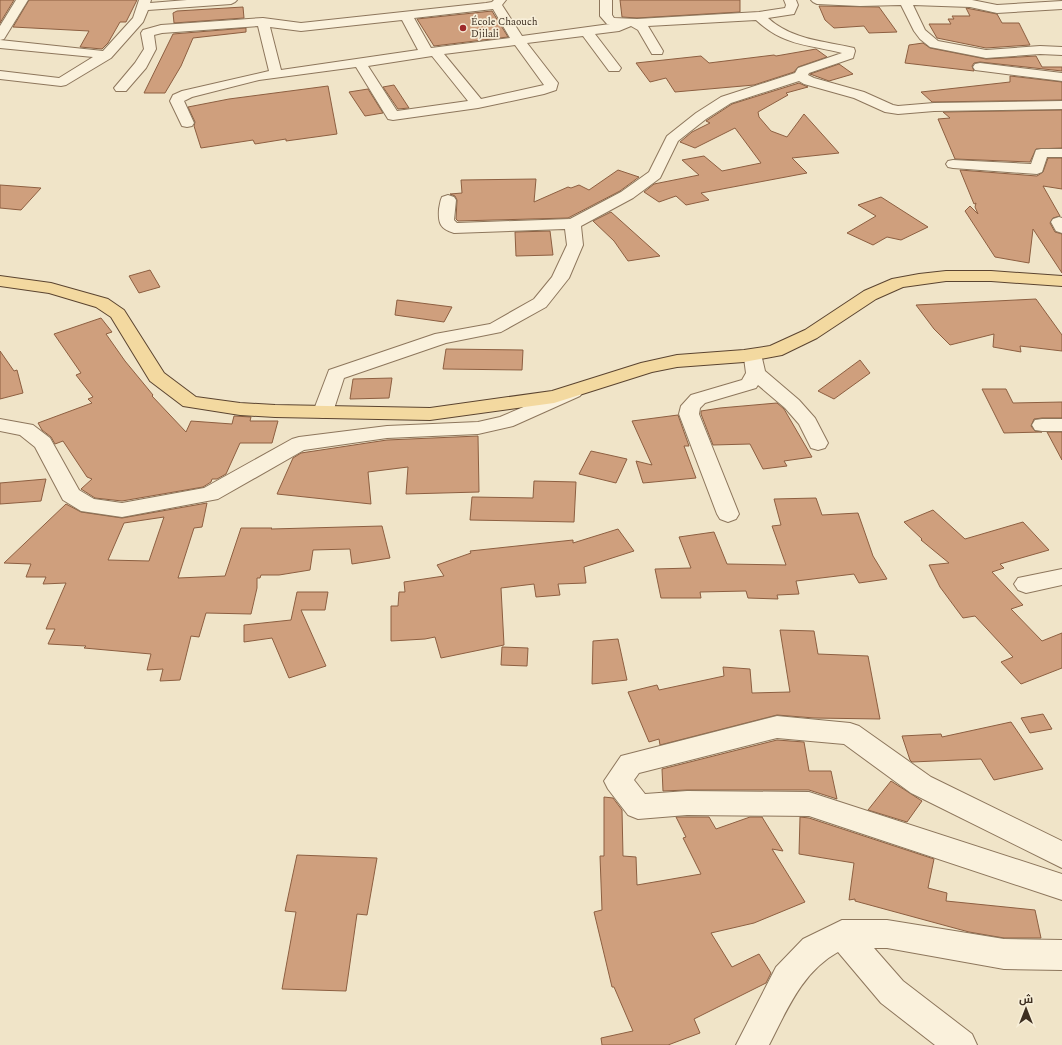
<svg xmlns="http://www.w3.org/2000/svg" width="1062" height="1045" viewBox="0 0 1062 1045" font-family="Spectral,Cairo,serif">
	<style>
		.building { fill: #cf9f7d; stroke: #8d5f41; fill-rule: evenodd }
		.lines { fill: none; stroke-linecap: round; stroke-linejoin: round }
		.minor-casing { stroke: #8d765c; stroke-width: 2 }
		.major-casing { stroke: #5b4430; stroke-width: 2 }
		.minor { fill: #faf1dc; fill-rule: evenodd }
		.major { fill: #f3d9a0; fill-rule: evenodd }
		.poi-dot { fill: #9e2a2b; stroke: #f7eed8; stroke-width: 1.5 }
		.labels { text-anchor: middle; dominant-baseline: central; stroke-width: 3.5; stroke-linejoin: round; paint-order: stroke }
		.far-poi-label { font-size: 10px; fill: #3d2e20; stroke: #f7eed8; text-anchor: start }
	</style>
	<rect width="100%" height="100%" fill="#f0e4c8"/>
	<g class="building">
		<polygon points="0,0 14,0 0,23"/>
		<polygon points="29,0 137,0 126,22 120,22 108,43 102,49 80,47 89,31 13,27"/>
		<polygon points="620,0 740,0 740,12 637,18 622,17"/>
		<polygon points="819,6 879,7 897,32 869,33 864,26 834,28 825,20"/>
		<polygon points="243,7 244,18 174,23 173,13 177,11"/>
		<polygon points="966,8 997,14 1002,23 1019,23 1030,45 986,48 937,38 929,24 951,24 948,19 954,19 952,16 970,16"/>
		<polygon points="492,11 508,37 434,46 417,19"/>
		<polygon points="246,28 246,32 193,38 181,66 165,93 144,93 173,34"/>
		<polygon points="923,43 930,48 986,59 1036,56 1042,67 1062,67 1062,71 980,62 974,63 972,66 974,71 905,63 909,45"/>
		<polygon points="816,49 827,57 798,67 794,72 754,85 675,92 666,78 650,82 636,63 701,56 709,63 774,55 776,56"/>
		<polygon points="839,64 853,74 829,81 810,74"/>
		<polygon points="1010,76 1062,82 1062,100 932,102 921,92 1010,82"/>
		<polygon points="799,83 808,87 786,93 788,95 758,112 759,117 771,131 787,137 804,114 839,153 792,158 807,173 701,193 709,200 686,205 676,196 659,202 644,192 654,184 699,175 682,160 704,156 722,171 761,163 735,128 695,148 680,142 692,132 710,123 706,121 732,104"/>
		<polygon points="394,85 409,108 398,109 383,87"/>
		<polygon points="328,86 337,134 286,141 286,139 255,144 253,140 201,148 194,126 195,122 188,107 229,99"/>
		<polygon points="368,89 383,113 365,116 349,92"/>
		<polygon points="1062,110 1062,148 1036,149 1030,162 955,159 938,119 950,118 943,112"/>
		<polygon points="1048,158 1062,158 1062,189 1043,186 1060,216 1053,218 1050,223 1055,232 1062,234 1062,273 1033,229 1029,263 995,257 965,211 970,206 978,214 975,207 976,203 974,204 960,170 1037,176 1043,172"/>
		<polygon points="618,170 639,177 620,191 568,218 458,221 456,219 457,200 455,196 450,194 462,193 461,180 536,179 534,202 568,187 571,188 579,185 589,190"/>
		<polygon points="0,185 41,188 21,210 0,208"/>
		<polygon points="881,197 928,227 901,240 887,237 873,245 847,233 876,216 858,205"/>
		<polygon points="611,212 660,256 628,261 614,241 593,221"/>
		<polygon points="550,231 553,255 516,256 515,232"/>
		<polygon points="150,270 160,287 139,293 129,276"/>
		<polygon points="1036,299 1062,335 1062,351 1020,346 1021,352 993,347 994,334 950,345 934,329 916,305"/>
		<polygon points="397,300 452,307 444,322 395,315"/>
		<polygon points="101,318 112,332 106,334 125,361 153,395 152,396 186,432 191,421 232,424 234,416 251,417 250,421 278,421 272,443 240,443 226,474 217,479 212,479 211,482 203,487 122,501 95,498 81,489 92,479 87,477 63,441 55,444 51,437 42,430 38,423 92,403 88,399 93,397 76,375 81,373 54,334"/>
		<polygon points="446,349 523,350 522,370 443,369"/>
		<polygon points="0,351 14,371 17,370 23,393 0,399"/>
		<polygon points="860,360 870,373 834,399 818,391"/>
		<polygon points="392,378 389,398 350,399 353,379"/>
		<polygon points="982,389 1006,389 1013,403 1062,402 1062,418 1042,418 1034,419 1031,426 1035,431 1042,432 1004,433"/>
		<polygon points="777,403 784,409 812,457 784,461 787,466 763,469 750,444 713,445 701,414 701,411 720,408"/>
		<polygon points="678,415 689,446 684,446 696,478 643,483 636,461 652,465 632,421"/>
		<polygon points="1047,432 1062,432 1062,460"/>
		<polygon points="478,436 479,492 406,494 408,467 368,472 371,504 277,494 293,458 301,453 387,440"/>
		<polygon points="591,451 627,459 616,483 579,474"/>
		<polygon points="46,479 41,501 0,504 0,483"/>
		<polygon points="534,481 576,482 574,522 470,520 472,497 533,498"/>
		<polygon points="816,498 822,515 858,513 873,556 887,579 859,583 854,574 796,581 799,594 777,595 778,599 748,598 746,591 700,592 701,598 661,598 655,569 691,568 679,537 714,532 727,564 786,565 772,526 781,525 774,499"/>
		<path d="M207 503 202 527 194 528 178 578 225 576 241 528H272L271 529 382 526 390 558 352 564 350 549 313 550 310 570 279 575H261L260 578H257V588L251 614 206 613 199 637 191 636 180 680 160 681 163 669 147 670 151 654 84 648 86 646 48 644 55 629H46L66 583 43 584 46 577H26L31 564 4 563 66 504 81 512 122 518ZM164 517 149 561 108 560 124 523Z"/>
		<polygon points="933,510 965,539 1023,522 1049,550 1000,564 1004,568 992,572 1023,605 1011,609 1042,641 1062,633 1062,668 1021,684 1001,662 1013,657 975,616 963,618 940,587 929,565 949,563 921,540 922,539 904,522"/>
		<polygon points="618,529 634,551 584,567 586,583 558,584 560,595 536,597 534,584 501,588 504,645 441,658 435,637 425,639 391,641 391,606 398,606 399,592 405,592 404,582 444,576 437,565 471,553 470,551 573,540 573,543"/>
		<polygon points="297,592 328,592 325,610 301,610 326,666 289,678 272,638 244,642 244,625 291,620"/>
		<polygon points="780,630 814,631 818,654 868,656 880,719 814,718 777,715 660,745 659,739 649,742 628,692 657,685 659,690 724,676 723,667 750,669 752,693 790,692"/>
		<polygon points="618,639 627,680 592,684 593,641"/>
		<polygon points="502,647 528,648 527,666 501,665"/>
		<polygon points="1043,714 1052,729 1030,733 1021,718"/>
		<polygon points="1011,722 1043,769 994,780 981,759 912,762 910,760 902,736 941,734 942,737"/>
		<polygon points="777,740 804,742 809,771 831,771 837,799 809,790 687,790 663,791 662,769"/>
		<polygon points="891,781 922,801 907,822 868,810"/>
		<polygon points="604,797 613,798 622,810 623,856 636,857 637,885 701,874 683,838 686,837 676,817 709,817 716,829 750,817 762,817 783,851 772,849 805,902 754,923 711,933 732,967 759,954 771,973 766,983 694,1019 700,1033 668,1045 602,1045 601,1038 633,1031 614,987 612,987 594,912 602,910 600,856 604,856"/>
		<polygon points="800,817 809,818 934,859 928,888 947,893 946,901 1035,910 1041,938 1004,938 969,932 855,901 855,899 849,900 854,863 799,854"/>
		<polygon points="297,855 377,858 367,915 357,914 346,991 282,989 296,912 285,911"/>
	</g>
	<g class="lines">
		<defs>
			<g id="minor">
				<polygon points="16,0 28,0 4,39 0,40 0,26"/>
				<polygon points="139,0 151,0 150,3 187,0 237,0 235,2 231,4 148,10 143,22 111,58 66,85 61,86 0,79 0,71 59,78 93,57 0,48 0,40 103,51 133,18"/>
				<path d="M494 0H506L502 5 522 36 610 24H607L600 16V0H612V15L614 18 637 19 759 12 785 8 786 5 784 0H796L798 5 794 14 768 18C792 40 824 41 854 48L855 51 853 58 809 73 808 75 814 78 864 92 893 105 898 106 934 103 1062 101V109L934 111 898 114 885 112 854 98 804 84 799 81 731 103 706 119 678 141 660 178 633 198 581 226 583 245 569 278 546 307 501 332 446 343 344 378 333 412 330 416 323 418 316 416 313 412 329 370 435 334 490 324 534 299 552 277 567 245 565 229 454 233C440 229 438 223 439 209 440 204 440 201 442 197L448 195 454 197 456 200 454 220 457 223 570 219 621 192 649 172 667 136 696 113 721 97 795 73 798 68 842 53C807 44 784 46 756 20L648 26 663 51 662 54H652L638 30 631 26 619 31 595 34 621 68 619 71H609L583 36 527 43 558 83 556 90 544 94 478 108 393 120 388 119 356 67 259 80 192 97 184 101 194 123 192 126 187 127 182 126 170 101 173 95 182 91 269 71 258 26 162 33 154 35 156 49 146 68 126 91H116L114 88 135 63 144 49 141 33 143 30 161 25 263 18 301 23 486 3 492 2ZM493 9 510 38 431 48 414 18ZM402 20 418 50 281 70 270 27 301 31ZM515 45 544 85 481 99 444 54ZM432 56 468 101 397 111 368 66Z"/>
				<polygon points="811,0 972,0 997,5 1062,1 1062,9 997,13 970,7 913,5 925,30 938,41 986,50 1040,46 1062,47 1062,55 1040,54 986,58 930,47 920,39 914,31 901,5 860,6 817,4 813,2"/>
				<polygon points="980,63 1062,73 1062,81 975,70 973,67 975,64"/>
				<polygon points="1041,149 1062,149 1062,157 1047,157 1042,172 1037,174 953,168 948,167 946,164 948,161 953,160 1031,164 1036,150"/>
				<polygon points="1059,217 1062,218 1062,233 1056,231 1051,222 1053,219"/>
				<polygon points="753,352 760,354 762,358 765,371 799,400 815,418 828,443 825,448 818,450 811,448 799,424 785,408 758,385 756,388 705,403 700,408 699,414 739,514 736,519 728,522 720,519 717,514 679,414 681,406 691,395 742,380 746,373 744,358 746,354"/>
				<polygon points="573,386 580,388 583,392 580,396 513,426 478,434 387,438 304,450 218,499 122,517 81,511 63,500 35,447 20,435 0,431 0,419 33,425 50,438 79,490 94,499 122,503 204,488 292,439 299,437 387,426 478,422 500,417"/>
				<polygon points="1042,419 1062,419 1062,431 1042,431 1035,430 1032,425 1035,420"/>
				<polygon points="1062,569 1062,585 1026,593 1018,590 1014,584 1018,578"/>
				<polygon points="777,716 850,723 859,726 931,777 1062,841 1062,868 911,793 844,744 777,738 639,773 634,780 645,794 687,791 809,792 1062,874 1062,900 809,816 687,815 638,819 628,815 608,789 604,781 621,756"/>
				<path d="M842 920H887L1004 939 1062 940V970L1004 969 887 948H874L903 981 972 1034 977 1045H935L881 1003 838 952C802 972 787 1010 769 1045H736L776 967 803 939Z"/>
			</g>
			<polygon id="major" points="946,271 991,271 1062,276 1062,286 991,281 946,281 903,287 876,299 817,338 782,355 744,362 677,367 652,372 554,403 430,420 275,417 240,415 183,406 150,381 111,317 96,307 49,293 0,286 0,276 51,283 108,299 124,310 164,373 196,397 240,403 275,405 430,408 552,391 641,363 677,355 744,350 770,346 805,330 864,291 892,279 919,274"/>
		</defs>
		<use href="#minor" class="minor-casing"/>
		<use href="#major" class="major-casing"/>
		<use href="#minor" class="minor"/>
		<use href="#major" class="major"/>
	</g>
	<circle class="poi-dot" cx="463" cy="28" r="4"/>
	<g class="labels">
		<g class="far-poi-label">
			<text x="471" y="22">École Chaouch<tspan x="471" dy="12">Djilali</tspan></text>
		</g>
	</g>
	<g transform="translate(1026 1009)" stroke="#f7eed8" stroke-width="3" paint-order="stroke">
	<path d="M0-3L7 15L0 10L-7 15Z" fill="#3d2e20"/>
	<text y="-6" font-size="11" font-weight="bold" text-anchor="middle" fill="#3d2e20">ش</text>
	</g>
</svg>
